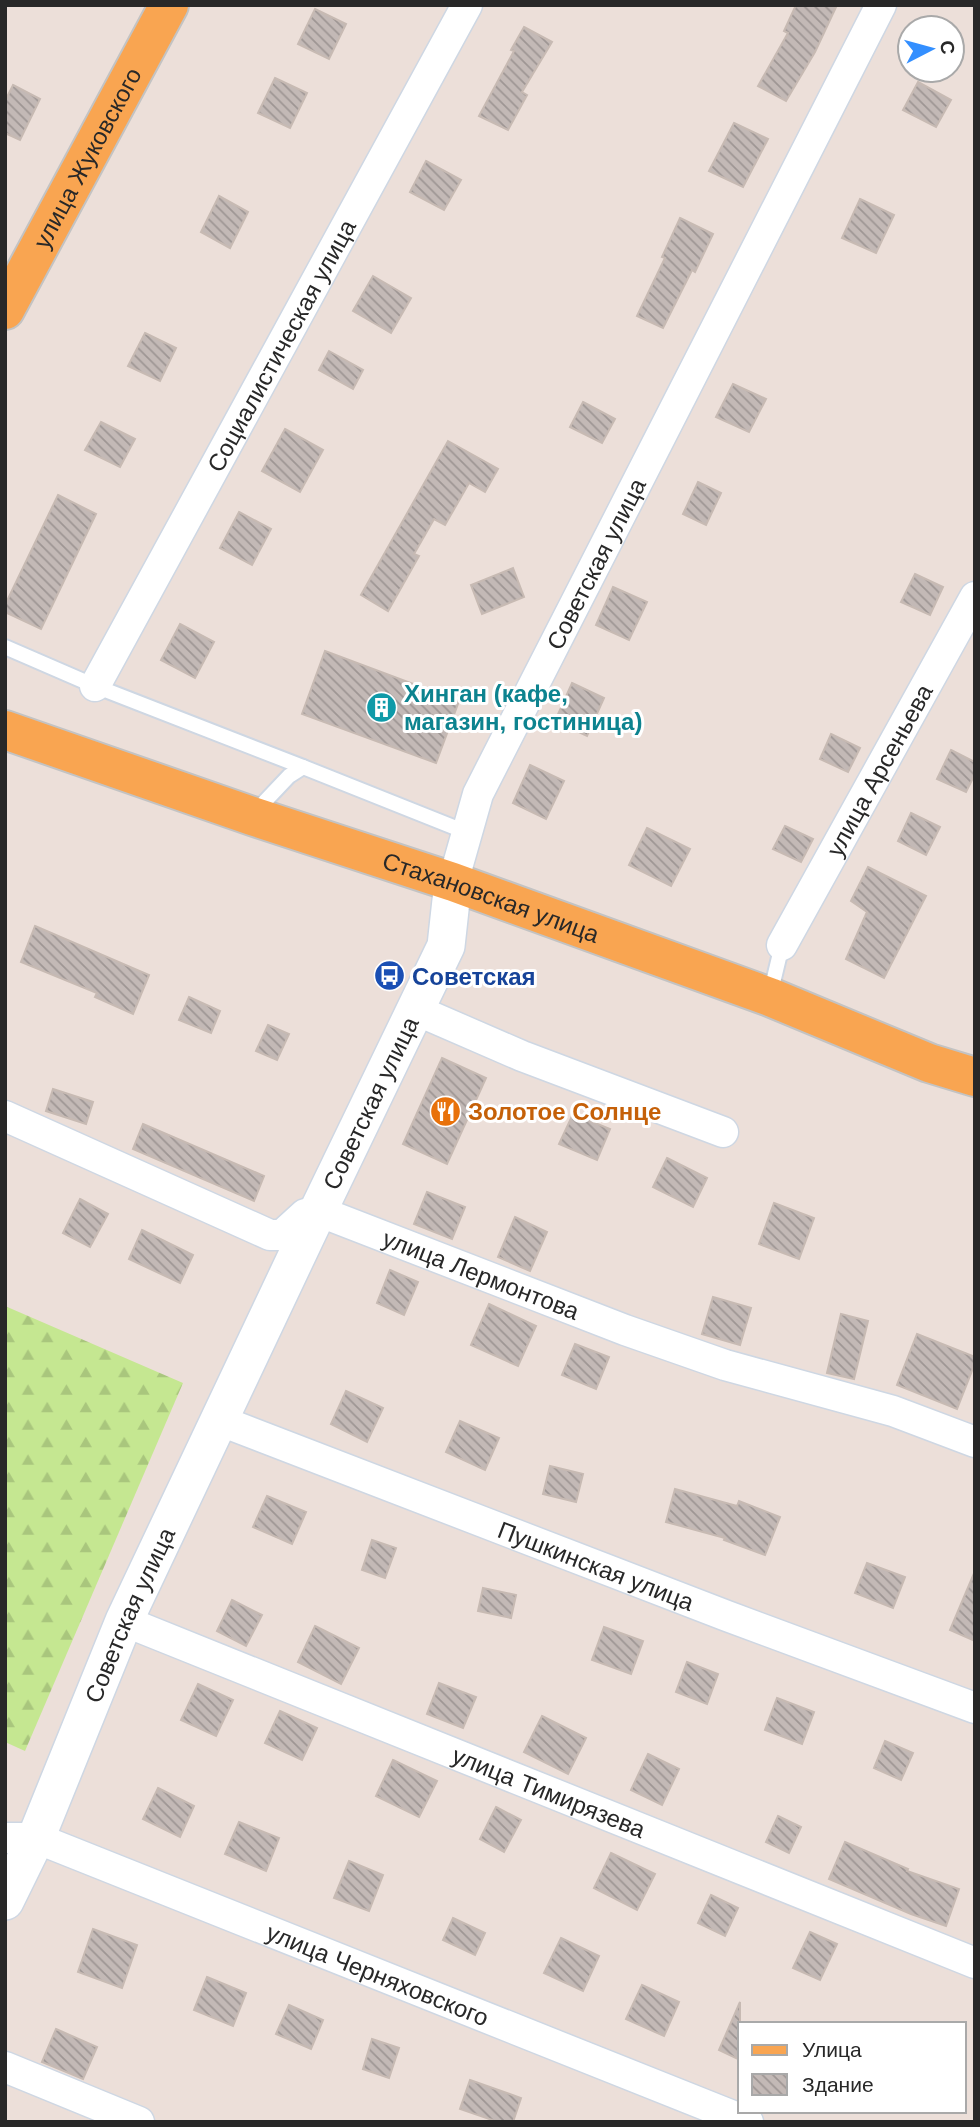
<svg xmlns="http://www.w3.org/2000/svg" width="980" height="2127" viewBox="0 0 980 2127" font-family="Helvetica,sans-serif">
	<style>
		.forest { fill: url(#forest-firs) }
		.building { fill: url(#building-back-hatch); stroke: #c7bab3; stroke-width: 2 }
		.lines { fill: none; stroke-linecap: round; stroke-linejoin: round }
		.service-casing { stroke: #ced7e3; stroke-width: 18 }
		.minor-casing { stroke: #ced7e3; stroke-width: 33 }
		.tertiary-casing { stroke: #ced7e3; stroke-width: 40 }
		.primary-casing { stroke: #c3c3c3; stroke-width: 42 }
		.service { stroke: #fff; stroke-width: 14 }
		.minor { stroke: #fff; stroke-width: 30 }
		.tertiary { stroke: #fff; stroke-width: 37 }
		.primary { stroke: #f9a551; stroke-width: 38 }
		.labels { text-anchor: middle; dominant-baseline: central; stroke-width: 6; stroke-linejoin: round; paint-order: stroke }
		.street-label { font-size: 24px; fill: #282828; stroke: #fff }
		.culture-label { font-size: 24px; font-weight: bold; fill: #0d838f; stroke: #fff; text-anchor: start }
		.transit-label { font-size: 24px; font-weight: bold; fill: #164399; stroke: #fff; text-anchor: start }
		.food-label { font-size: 24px; font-weight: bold; fill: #c56008; stroke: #fff; text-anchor: start }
	</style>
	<defs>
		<pattern id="forest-firs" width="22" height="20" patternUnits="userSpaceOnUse" patternTransform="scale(1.75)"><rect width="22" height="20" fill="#c5e791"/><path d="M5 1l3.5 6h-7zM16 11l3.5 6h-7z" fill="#a9c67d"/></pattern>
		<pattern id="building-back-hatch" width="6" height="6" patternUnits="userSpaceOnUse" patternTransform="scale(1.75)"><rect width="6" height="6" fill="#c3b9b6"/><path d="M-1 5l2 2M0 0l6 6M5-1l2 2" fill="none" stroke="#9e9694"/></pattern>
	</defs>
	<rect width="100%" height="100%" fill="#ecdfd9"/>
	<polygon class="forest" points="5,1306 183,1383 25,1751 5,1742"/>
	<g class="building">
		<polygon points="796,5 837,5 815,52 786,101 758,86 788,33 784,31"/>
		<polygon points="315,9 346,24 329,59 298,44"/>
		<polygon points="524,27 552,42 522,92 527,95 508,130 479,116 514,51 511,50"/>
		<polygon points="275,78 307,93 290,128 258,113"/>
		<polygon points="918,82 951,100 936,127 903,110"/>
		<polygon points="13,85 40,99 20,140 5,133 5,101"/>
		<polygon points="734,123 768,139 743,187 709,171"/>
		<polygon points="426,161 461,180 444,210 410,192"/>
		<polygon points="219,196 248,212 230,248 201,232"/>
		<polygon points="860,199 894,215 876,253 842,238"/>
		<polygon points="680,218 713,234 695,272 692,270 663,328 637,316 665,258 662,257"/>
		<polygon points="373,276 411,298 391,333 353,311"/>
		<polygon points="145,333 176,348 160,381 128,366"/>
		<polygon points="329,351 363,370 353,389 319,370"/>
		<polygon points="733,384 766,399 749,432 716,417"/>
		<polygon points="583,402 615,419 602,443 570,427"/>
		<polygon points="101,422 135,439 120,467 85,450"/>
		<polygon points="285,429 323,450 300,492 262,471"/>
		<polygon points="448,441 498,469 485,492 469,483 445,525 434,519 414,554 419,556 388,611 361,595"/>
		<polygon points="698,482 721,493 706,525 683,514"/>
		<polygon points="58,495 96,514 41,629 5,612 5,605"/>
		<polygon points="239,512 271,529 252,565 220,548"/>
		<polygon points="513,568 524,597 482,614 471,585"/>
		<polygon points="915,574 943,587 930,615 901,602"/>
		<polygon points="613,587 647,602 629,640 596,625"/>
		<polygon points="180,624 214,642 195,678 161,660"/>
		<polygon points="325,651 459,701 436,763 302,714"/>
		<polygon points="572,683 604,698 587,736 555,721"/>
		<polygon points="831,734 860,748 848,772 820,759"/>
		<polygon points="951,750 975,762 975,774 966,792 937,779"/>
		<polygon points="530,765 564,781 546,819 513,803"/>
		<polygon points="911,813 940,827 926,855 898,841"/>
		<polygon points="785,826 813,839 801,862 773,849"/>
		<polygon points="647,828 690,849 671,886 629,865"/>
		<polygon points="868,867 926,896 884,978 846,959 867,912 851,901"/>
		<polygon points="35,926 149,975 133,1014 95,997 97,993 21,962"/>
		<polygon points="189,997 220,1011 211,1033 179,1020"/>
		<polygon points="268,1025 289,1034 277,1060 256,1051"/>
		<polygon points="442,1058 486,1078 447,1164 403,1144"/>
		<polygon points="53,1089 93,1102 86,1124 46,1111"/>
		<polygon points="573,1114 610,1129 597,1160 559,1144"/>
		<polygon points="143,1124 264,1176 254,1201 133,1149"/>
		<polygon points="667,1158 707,1178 693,1207 653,1187"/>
		<polygon points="427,1192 465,1207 452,1239 414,1224"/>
		<polygon points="80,1199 108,1214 90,1247 63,1233"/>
		<polygon points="774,1203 814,1218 799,1259 759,1244"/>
		<polygon points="515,1217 547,1232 530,1271 498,1257"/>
		<polygon points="142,1230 193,1255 180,1283 129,1259"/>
		<polygon points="390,1270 418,1282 404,1315 377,1303"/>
		<polygon points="713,1297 751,1308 740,1345 702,1334"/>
		<polygon points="489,1304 536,1326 518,1366 471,1345"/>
		<polygon points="841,1314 868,1321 854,1379 827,1373"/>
		<polygon points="917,1334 975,1357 975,1363 957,1409 897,1385"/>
		<polygon points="575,1344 609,1357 596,1389 562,1375"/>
		<polygon points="346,1391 383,1408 367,1442 331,1424"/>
		<polygon points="460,1421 499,1438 485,1470 446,1452"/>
		<polygon points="550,1466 583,1474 576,1502 543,1494"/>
		<polygon points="675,1489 737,1506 739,1501 780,1517 765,1555 724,1540 725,1538 666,1522"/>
		<polygon points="267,1496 306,1512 292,1544 253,1527"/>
		<polygon points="372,1540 396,1548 385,1578 362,1570"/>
		<polygon points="867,1563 905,1577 893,1608 855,1593"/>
		<polygon points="975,1571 975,1641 950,1630"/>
		<polygon points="483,1588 516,1595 511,1618 478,1611"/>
		<polygon points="232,1600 262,1615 246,1646 217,1631"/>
		<polygon points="315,1626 359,1648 341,1684 298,1662"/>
		<polygon points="604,1627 643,1641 631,1674 592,1660"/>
		<polygon points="687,1662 718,1674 707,1704 676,1692"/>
		<polygon points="439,1683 476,1697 463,1728 427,1714"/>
		<polygon points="198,1684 233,1700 216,1736 181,1720"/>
		<polygon points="777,1698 814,1712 802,1744 765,1730"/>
		<polygon points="280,1711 317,1728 302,1760 265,1743"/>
		<polygon points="542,1716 586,1738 568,1774 524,1752"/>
		<polygon points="885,1741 913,1753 901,1780 874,1768"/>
		<polygon points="648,1754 679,1769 662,1805 631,1790"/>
		<polygon points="393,1760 437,1781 419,1817 376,1796"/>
		<polygon points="158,1788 194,1806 180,1837 143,1819"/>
		<polygon points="496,1807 521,1820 504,1852 480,1839"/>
		<polygon points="778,1816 801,1827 789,1853 766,1842"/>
		<polygon points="239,1822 279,1838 266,1871 225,1854"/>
		<polygon points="845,1842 908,1869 907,1871 959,1889 946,1926 911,1914 829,1879"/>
		<polygon points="611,1853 655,1874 637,1910 594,1888"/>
		<polygon points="349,1861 383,1875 369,1911 334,1898"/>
		<polygon points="711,1895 738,1908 725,1936 698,1923"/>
		<polygon points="453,1918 485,1933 475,1955 443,1940"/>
		<polygon points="93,1929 137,1945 122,1988 78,1972"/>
		<polygon points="810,1932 837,1944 820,1980 793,1968"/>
		<polygon points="561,1938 599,1956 583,1991 544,1973"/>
		<polygon points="207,1977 246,1993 233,2026 194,2010"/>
		<polygon points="642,1985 679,2002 664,2036 626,2019"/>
		<polygon points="740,2002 740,2060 719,2050"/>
		<polygon points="289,2005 323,2020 311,2049 276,2034"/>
		<polygon points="56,2029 97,2047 83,2079 42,2062"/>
		<polygon points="372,2039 399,2048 389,2078 363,2069"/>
		<polygon points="470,2080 521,2098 513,2122 498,2122 460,2109"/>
	</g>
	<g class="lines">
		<defs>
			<g id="service">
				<polyline points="5,647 95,686 303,767"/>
				<polyline points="255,812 289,776 303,767 466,832"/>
				<polyline points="770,995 782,945"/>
			</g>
			<g id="minor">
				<path id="s1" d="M95 686 467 5"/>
				<path id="s2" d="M453 882 478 794 881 5"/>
				<path id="s3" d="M782 945 975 597"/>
				<polyline points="416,1010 522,1056 723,1132"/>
				<path id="s4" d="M5 1116 270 1235H282L305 1214 318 1211 625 1330 725 1365 893 1411 975 1442"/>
				<path id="s5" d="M221 1421 727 1616 975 1708"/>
				<path id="s6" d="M124 1621 975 1963"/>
				<path id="s7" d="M5 1838H36L748 2122"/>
				<polyline points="5,2067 139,2122"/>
			</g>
			<g id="tertiary">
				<path id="s8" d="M5 1901 36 1838 124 1621 318 1211 446 946 453 882"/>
			</g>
			<g id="primary">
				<path id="s9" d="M5 310 169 5"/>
				<path id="s10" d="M5 730 252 816 453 882 770 997 929 1063 975 1077"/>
			</g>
		</defs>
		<use href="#service" class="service-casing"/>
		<use href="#minor" class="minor-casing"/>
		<use href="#tertiary" class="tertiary-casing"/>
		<use href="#primary" class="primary-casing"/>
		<use href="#service" class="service"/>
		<use href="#minor" class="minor"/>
		<use href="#tertiary" class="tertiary"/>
		<use href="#primary" class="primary"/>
	</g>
	<defs>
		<symbol id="building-disc" viewBox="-11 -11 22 22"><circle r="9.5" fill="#0f9aa8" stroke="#fff"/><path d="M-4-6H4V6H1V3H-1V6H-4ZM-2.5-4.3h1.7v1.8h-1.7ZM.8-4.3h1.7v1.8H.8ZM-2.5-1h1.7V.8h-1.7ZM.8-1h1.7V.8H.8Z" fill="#fff"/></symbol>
		<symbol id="bus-disc" viewBox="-11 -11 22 22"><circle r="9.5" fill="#1a4fb4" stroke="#fff"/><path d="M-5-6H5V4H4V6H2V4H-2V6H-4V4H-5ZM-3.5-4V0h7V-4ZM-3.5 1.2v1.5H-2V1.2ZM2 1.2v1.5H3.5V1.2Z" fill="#fff"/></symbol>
		<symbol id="restaurant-disc" viewBox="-11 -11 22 22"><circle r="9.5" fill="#e8710a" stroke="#fff"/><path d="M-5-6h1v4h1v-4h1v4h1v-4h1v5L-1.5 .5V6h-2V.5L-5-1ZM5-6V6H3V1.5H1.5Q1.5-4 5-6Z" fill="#fff"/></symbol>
	</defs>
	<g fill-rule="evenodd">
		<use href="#building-disc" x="364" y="690" width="35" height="35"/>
		<use href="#bus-disc" x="372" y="958" width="35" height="35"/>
		<use href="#restaurant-disc" x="428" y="1094" width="35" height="35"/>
	</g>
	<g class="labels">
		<g class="street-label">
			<text stroke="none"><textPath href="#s9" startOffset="173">улица Жуковского</textPath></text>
			<text stroke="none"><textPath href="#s1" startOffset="388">Социалистическая улица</textPath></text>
			<text stroke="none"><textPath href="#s2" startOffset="350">Советская улица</textPath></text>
			<text stroke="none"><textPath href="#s3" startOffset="200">улица Арсеньева</textPath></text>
			<text stroke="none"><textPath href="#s10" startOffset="514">Стахановская улица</textPath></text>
			<text stroke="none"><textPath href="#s8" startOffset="878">Советская улица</textPath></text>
			<text stroke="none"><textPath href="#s4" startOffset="522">улица Лермонтова</textPath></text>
			<text stroke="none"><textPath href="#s5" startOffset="402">Пушкинская улица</textPath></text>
			<text stroke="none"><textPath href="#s8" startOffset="312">Советская улица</textPath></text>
			<text stroke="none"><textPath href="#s6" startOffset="458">улица Тимирязева</textPath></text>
			<text stroke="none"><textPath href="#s7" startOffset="399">улица Черняховского</textPath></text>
		</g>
		<g class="culture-label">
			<text x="404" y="693">Хинган (кафе,<tspan x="404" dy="28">магазин, гостиница)</tspan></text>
		</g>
		<g class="transit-label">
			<text x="412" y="976">Советская</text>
		</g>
		<g class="food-label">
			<text x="468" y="1111">Золотое Солнце</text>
		</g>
	</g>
	<rect width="980" height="2127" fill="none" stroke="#282828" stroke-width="14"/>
	<rect x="738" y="2022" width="228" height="91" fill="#ffffff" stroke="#a9a9a9" stroke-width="2"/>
	<rect x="752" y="2045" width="35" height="10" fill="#f9a551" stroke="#a9a9a9" stroke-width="2"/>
	<text x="802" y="2057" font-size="21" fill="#282828">Улица</text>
	<rect x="752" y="2074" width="35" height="21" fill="url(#building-back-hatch)" stroke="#a9a9a9" stroke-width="2"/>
	<text x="802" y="2092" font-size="21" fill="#282828">Здание</text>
	<g transform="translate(931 49) rotate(84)"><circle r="33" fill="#ffffff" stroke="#a9a9a9" stroke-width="2"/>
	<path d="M0-5L12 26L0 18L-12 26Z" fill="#338fff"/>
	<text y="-10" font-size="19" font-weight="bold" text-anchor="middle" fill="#282828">С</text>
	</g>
</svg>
